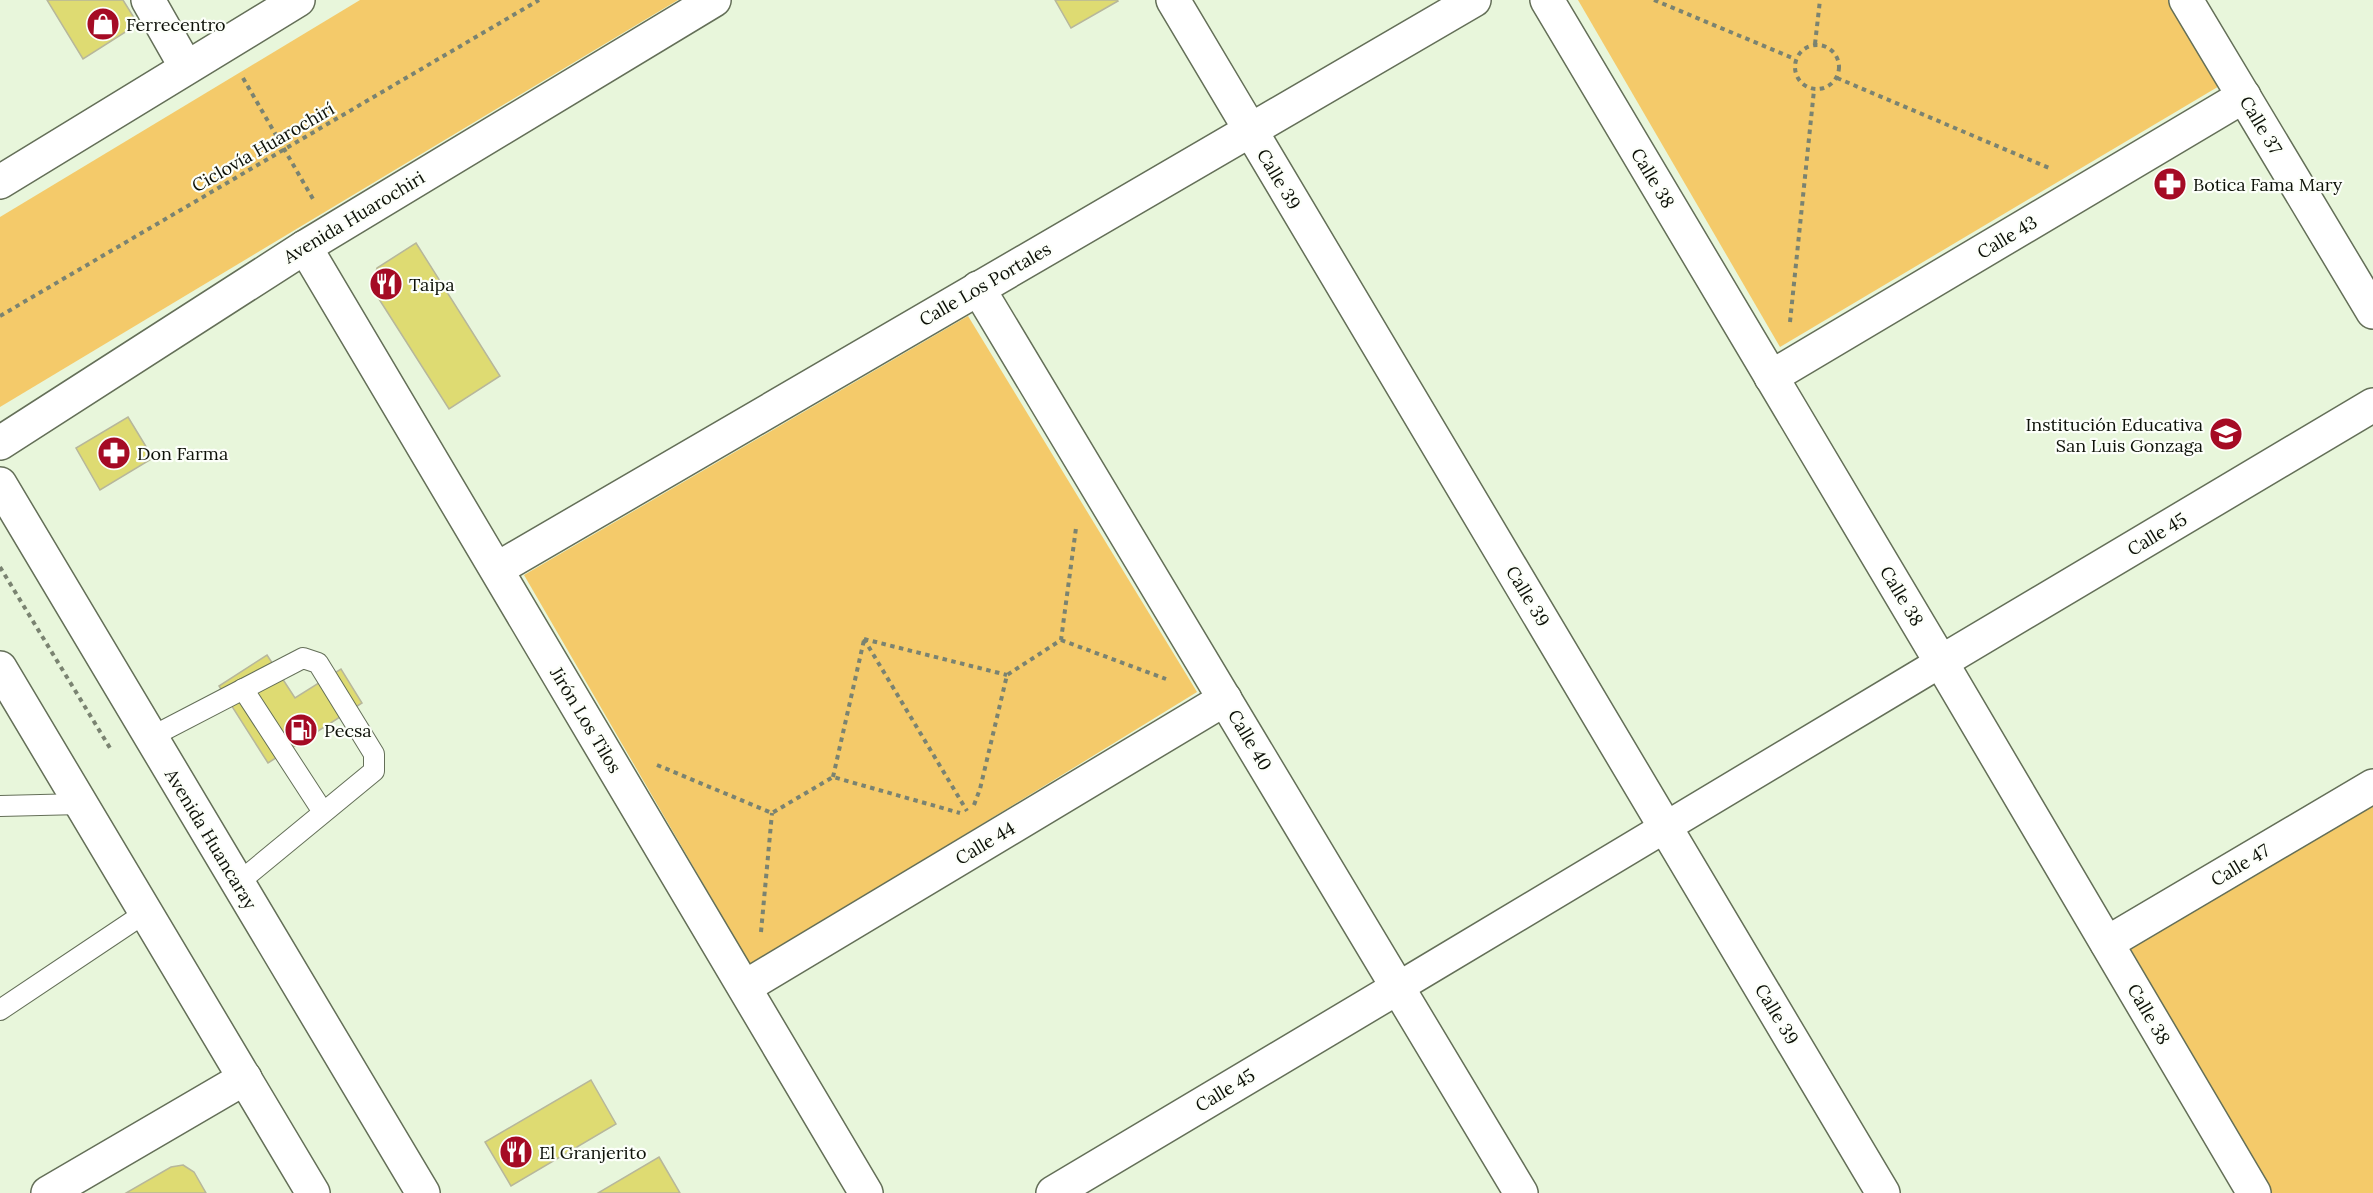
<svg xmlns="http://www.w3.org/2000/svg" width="2373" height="1193" viewBox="0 0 2373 1193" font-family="Lora,serif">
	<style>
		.green { fill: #f4ca6a }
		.building { fill: #dedb72; stroke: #b7b79b; stroke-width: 1.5 }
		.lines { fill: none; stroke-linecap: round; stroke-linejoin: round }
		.service-casing { stroke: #646f58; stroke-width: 22 }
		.pedestrian-casing { stroke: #646f58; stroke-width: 33 }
		.minor-casing { stroke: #646f58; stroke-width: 36 }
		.secondary-casing { stroke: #646f58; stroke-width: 36 }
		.primary-casing { stroke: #646f58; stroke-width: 36 }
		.path { stroke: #7a8371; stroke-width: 4; stroke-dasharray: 4.5 4.5; stroke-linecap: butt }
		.service { stroke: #fff; stroke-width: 20 }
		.pedestrian { stroke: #fff; stroke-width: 30 }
		.minor { stroke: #fff; stroke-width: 33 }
		.secondary { stroke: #fff; stroke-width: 33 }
		.primary { stroke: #fff; stroke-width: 33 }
		.labels { text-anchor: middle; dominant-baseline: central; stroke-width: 4.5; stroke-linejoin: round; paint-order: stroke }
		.poi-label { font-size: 18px; fill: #0d1108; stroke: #fcfff9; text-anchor: start }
		.street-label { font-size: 18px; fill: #0d1108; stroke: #fcfff9 }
	</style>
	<rect width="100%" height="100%" fill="#e8f6db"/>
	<g class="green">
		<polygon points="360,0 678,0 0,407 0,217"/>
		<polygon points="1578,0 2171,0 2221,85 1780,347"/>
		<polygon points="968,316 1197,692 751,966 524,575"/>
		<polygon points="2373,790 2373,1193 2270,1193 2124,937"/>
	</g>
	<g class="building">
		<polygon points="47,0 123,0 138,24 83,59"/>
		<polygon points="1055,0 1117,0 1118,1 1071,28"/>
		<polygon points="416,243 500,376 449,409 372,288 377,268"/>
		<polygon points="128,417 153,458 100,490 76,448"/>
		<polygon points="267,655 295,698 341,669 362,703 268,763 219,686"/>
		<polygon points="591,1080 616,1124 511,1186 485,1142"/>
		<polygon points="659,1157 680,1193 598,1193"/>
		<polygon points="183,1165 194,1172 206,1193 126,1193 171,1167"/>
	</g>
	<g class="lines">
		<defs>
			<g id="service">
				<polyline points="243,689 323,812"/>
				<polyline points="151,737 303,658 318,663 374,754 374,771 238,883"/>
				<polyline points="0,806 81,804"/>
				<polyline points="0,1010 145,913"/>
			</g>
			<polyline id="pedestrian" points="1397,988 1941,662"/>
			<g id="minor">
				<polyline points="148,0 186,67"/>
				<polyline points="1173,0 1883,1193"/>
				<polyline points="1547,0 1941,662 2254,1193"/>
				<polyline points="2186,0 2373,312"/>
				<polyline points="305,247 866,1193"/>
				<polyline points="978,288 1521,1193"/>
				<polyline points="1771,377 2244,96"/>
				<polyline points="497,569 1474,0"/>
				<polyline points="1941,662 2373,405"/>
				<polyline points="2107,943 2373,786"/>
				<polyline points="745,987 1225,699"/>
				<polyline points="48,1193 245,1078"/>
				<polyline points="1053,1193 1397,988"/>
			</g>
			<g id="secondary">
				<polyline points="0,182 298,0"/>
				<polyline points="0,443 305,247 714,0"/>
			</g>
			<g id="primary">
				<polyline points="0,484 423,1193"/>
				<polyline points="0,668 313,1193"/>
			</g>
		</defs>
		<use href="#service" class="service-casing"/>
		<use href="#pedestrian" class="pedestrian-casing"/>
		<use href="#minor" class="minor-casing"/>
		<use href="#secondary" class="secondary-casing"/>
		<use href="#primary" class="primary-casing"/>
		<g class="path">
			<polyline points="1654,0 1795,59"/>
			<polyline points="1815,44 1820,0"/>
			<circle cx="1817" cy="67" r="22"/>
			<polyline points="243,78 313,199"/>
			<polyline points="1837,78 2049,168"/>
			<polyline points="0,316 539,0"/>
			<polyline points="1790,322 1814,90"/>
			<polyline points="0,567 110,748"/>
			<polyline points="864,639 967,811"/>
			<polyline points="864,639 1007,675"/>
			<polyline points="1061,640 1166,679"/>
			<polyline points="657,765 772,813 833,777 960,813"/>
			<polyline points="833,777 864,640"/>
			<polyline points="974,805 980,789 1007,675 1061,640 1076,528"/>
			<polyline points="761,932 772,813"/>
		</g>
		<use href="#service" class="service"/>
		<use href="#pedestrian" class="pedestrian"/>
		<use href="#minor" class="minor"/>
		<use href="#secondary" class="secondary"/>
		<use href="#primary" class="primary"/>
	</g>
	<defs>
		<symbol id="shop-disc" viewBox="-11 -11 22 22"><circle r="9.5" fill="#a50b24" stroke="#fcfff9"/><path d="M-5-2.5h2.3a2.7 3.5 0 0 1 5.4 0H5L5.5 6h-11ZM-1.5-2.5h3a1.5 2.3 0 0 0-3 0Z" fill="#fff"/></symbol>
		<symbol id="pharmacy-disc" viewBox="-11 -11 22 22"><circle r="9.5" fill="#a50b24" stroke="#fcfff9"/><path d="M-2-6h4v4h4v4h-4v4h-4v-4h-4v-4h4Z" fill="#fff"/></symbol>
		<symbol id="restaurant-disc" viewBox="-11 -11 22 22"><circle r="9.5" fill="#a50b24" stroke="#fcfff9"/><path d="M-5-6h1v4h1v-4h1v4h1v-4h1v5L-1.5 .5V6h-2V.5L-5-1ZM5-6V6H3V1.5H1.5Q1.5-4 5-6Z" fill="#fff"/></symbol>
		<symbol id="school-disc" viewBox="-11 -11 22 22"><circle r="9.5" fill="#a50b24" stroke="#fcfff9"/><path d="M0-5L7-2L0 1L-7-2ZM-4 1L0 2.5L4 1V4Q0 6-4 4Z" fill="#fff"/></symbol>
		<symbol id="fuel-disc" viewBox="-11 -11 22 22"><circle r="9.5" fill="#a50b24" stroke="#fcfff9"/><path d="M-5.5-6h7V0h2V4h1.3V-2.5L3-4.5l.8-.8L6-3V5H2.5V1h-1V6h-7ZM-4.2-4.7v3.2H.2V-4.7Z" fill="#fff"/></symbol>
	</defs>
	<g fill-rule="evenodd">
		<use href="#shop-disc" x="84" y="5" width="38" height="38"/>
		<use href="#pharmacy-disc" x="2151" y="165" width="38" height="38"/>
		<use href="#restaurant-disc" x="367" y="265" width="38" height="38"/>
		<use href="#school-disc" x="2207" y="415" width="38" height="38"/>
		<use href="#pharmacy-disc" x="95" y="434" width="38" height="38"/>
		<use href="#fuel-disc" x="282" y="711" width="38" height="38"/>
		<use href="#restaurant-disc" x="497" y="1133" width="38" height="38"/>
	</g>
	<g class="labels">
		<g class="poi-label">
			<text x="126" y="24">Ferrecentro</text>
			<text x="2193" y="184">Botica Fama Mary</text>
			<text x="409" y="284">Taipa</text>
			<text x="2203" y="424" text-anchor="end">Institución Educativa<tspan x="2203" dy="21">San Luis Gonzaga</tspan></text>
			<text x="137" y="453">Don Farma</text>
			<text x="324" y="730">Pecsa</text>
			<text x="539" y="1152">El Granjerito</text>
		</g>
		<g class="street-label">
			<text transform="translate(2261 125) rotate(59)">Calle 37</text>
			<text transform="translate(263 147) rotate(-30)">Ciclovía Huarochirí</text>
			<text transform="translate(1653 178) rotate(59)">Calle 38</text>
			<text transform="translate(1279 179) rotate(59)">Calle 39</text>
			<text transform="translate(354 217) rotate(-31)">Avenida Huarochiri</text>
			<text transform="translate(2007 237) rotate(-31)">Calle 43</text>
			<text transform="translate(985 284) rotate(-30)">Calle Los Portales</text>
			<text transform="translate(2157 534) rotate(-31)">Calle 45</text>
			<text transform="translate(1528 596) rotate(59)">Calle 39</text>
			<text transform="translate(1902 596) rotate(59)">Calle 38</text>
			<text transform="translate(586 720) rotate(59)">Jirón Los Tilos</text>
			<text transform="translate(1250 740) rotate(59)">Calle 40</text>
			<text transform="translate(211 839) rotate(59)">Avenida Huancaray</text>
			<text transform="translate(985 843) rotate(-31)">Calle 44</text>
			<text transform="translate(2240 865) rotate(-31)">Calle 47</text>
			<text transform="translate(1777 1014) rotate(59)">Calle 39</text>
			<text transform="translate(2149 1014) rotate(60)">Calle 38</text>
			<text transform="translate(1225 1090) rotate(-31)">Calle 45</text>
		</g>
	</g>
</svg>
